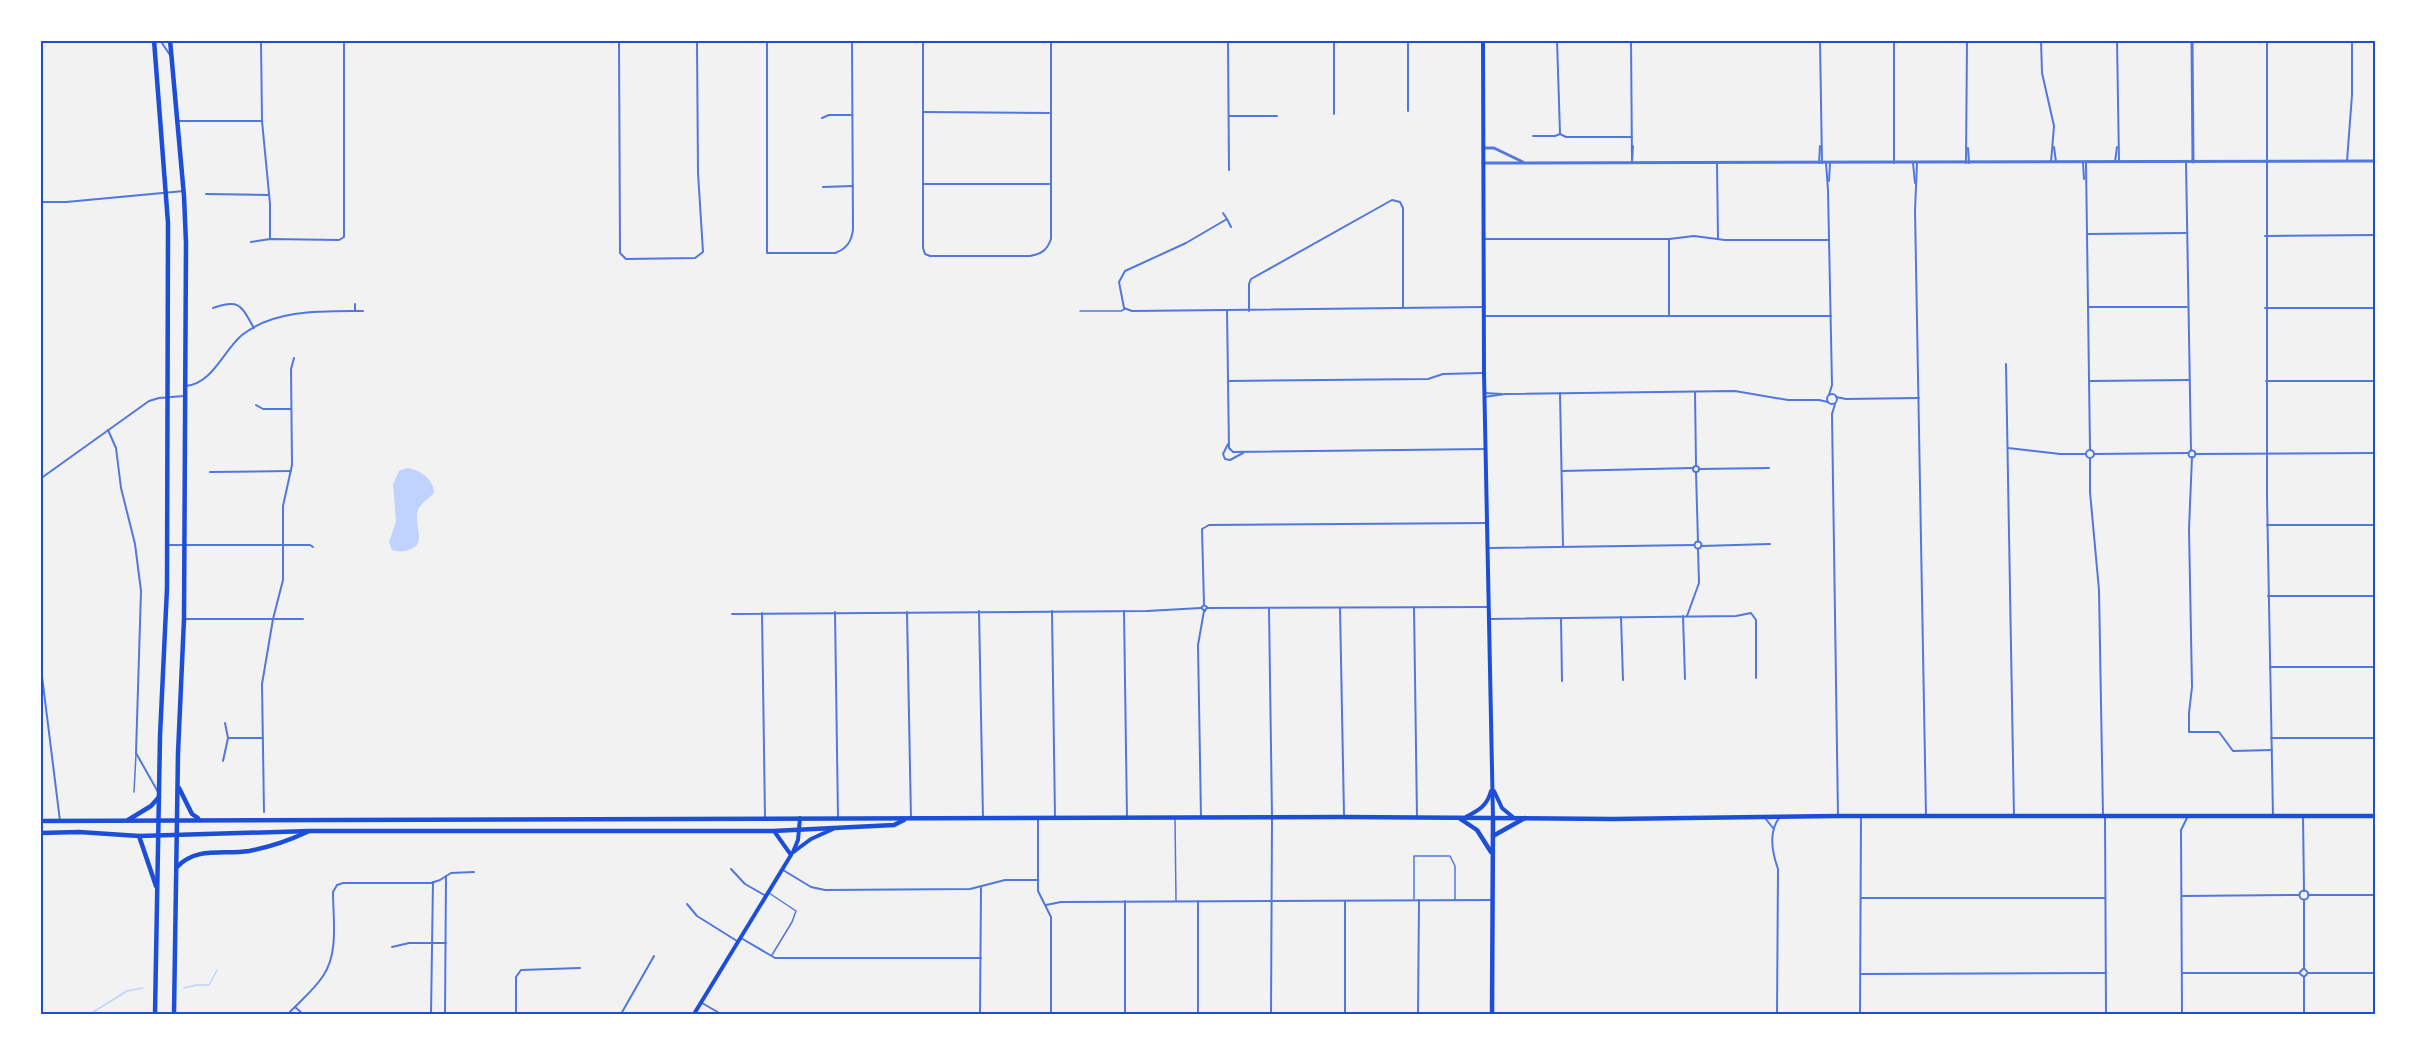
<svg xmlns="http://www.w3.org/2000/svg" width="2416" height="1055" viewBox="0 0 2416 1055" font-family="'Noto Sans',sans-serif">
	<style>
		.water { fill: #bfd3fe }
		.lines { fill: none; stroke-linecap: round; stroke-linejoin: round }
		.stream { stroke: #bfd3fe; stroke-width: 1.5 }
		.service { stroke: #5277de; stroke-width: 1.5 }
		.minor { stroke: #5277de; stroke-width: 2 }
		.tertiary { stroke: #5277de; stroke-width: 3 }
		.secondary { stroke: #1d4ed8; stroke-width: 4 }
		.primary { stroke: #1d4ed8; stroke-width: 4.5 }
		.trunk { stroke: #1d4ed8; stroke-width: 4.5 }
		.neatline { fill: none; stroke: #1d4ed8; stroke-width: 2 }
	</style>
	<rect width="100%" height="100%" fill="#f2f2f2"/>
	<path class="water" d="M407 468C420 470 434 479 434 493 429 498 421 503 418 510 413 523 427 543 411 549 405 552 398 552 392 550L389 542 396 522 393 484 399 471Z"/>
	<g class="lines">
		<g class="stream">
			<polyline points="184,988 197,985 209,985 217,970"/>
			<polyline points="90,1014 127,991 143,988"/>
		</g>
		<g class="service">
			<polyline points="1080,311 1121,311 1125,309"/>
			<polyline points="134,792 136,754"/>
			<polyline points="1175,819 1176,901"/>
			<polyline points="769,893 796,911 792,922 772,955"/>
			<polyline points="1414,899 1414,856 1450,856 1455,866 1455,900"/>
		</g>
		<g class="minor">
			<polyline points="160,40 170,55"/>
			<polyline points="1557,40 1560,133"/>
			<polyline points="1631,40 1632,163"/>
			<polyline points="1820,40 1822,163"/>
			<polyline points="1894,40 1894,163"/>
			<polyline points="2041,40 2042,73 2054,126 2051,162"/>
			<polyline points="2117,40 2119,161"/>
			<polyline points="2267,40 2267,496 2273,816"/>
			<polyline points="172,41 1483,41"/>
			<polyline points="261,41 262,121 270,204 270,239"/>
			<polyline points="619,41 620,253 626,259 695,258 703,252 698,173 697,42"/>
			<polyline points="1408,41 1408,111"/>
			<path d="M767 42V253H835C847 249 852 241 853 229L852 43"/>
			<path d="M923 42V248L925 254 930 256H1030C1042 254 1047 250 1051 239V43"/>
			<polyline points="1228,42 1229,170"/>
			<polyline points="1334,42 1334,114"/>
			<polyline points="923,112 1049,113"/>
			<polyline points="1229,116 1277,116"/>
			<polyline points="822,118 829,115 852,115"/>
			<polyline points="178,121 262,121"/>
			<polyline points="1533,136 1555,136 1560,134 1566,137 1632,137"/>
			<polyline points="2054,147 2056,162"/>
			<polyline points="1968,148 1969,163"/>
			<polyline points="2347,161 2352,95 2352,40"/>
			<polyline points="2083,162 2084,179"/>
			<polyline points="2086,162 2090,450"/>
			<polyline points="2115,162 2117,147"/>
			<polyline points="2186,162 2191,450"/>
			<polyline points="1632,163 1633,146"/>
			<polyline points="1717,163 1718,238"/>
			<polyline points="1819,163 1820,146"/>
			<polyline points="1826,163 1828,190 1832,385 1829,395"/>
			<polyline points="1913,163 1915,183"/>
			<polyline points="1917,163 1915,210 1926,816"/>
			<polyline points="1966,163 1967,40"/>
			<polyline points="1829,181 1830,163"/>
			<polyline points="923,184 1049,184"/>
			<polyline points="823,187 853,186"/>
			<polyline points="206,194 269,195"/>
			<polyline points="40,202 66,202 184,191"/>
			<polyline points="1223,213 1227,219"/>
			<polyline points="1231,227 1227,219 1186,243 1125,271 1119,282 1124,308 1132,311 1483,307"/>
			<polyline points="2087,234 2186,233"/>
			<polyline points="2265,236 2376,235"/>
			<polyline points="1483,239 1669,239 1694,236 1725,240 1829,240"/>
			<polyline points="251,242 270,239 339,240 344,237 344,41"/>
			<polyline points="2088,307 2187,307"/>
			<path d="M213 308C240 298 241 306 254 328"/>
			<polyline points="2265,308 2376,308"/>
			<polyline points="1227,310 1229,448 1233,452 1486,449"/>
			<polyline points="355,311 355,304"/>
			<polyline points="1249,311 1249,284 1251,279 1392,200 1400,202 1403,208 1403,308"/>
			<polyline points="1483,316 1831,316"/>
			<polyline points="1669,316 1669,239"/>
			<polyline points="2006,364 2014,816"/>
			<polyline points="1229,381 1428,379 1443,374 1483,373"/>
			<polyline points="2090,381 2189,380"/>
			<polyline points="2266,381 2376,381"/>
			<path d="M186 386C213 383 223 351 242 335 275 309 324 311 363 311"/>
			<polyline points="1695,392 1696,465"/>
			<polyline points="1484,393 1502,394"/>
			<polyline points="1560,393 1563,546"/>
			<circle cx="1832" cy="399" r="5"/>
			<polyline points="1484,397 1505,394 1735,391 1788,400 1819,400 1828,402"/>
			<polyline points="1836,397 1846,399 1919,398"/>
			<polyline points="1835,404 1832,414 1838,816"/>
			<polyline points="256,405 263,409 291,409"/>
			<polyline points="108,430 116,448 121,488 135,544 141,591 136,753 158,792"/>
			<polyline points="1228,444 1223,454 1225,459 1230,460 1243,453"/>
			<polyline points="2008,448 2060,454 2086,454"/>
			<circle cx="2090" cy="454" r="4"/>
			<circle cx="2192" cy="454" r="3.5"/>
			<polyline points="2094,454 2188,453"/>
			<polyline points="2195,454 2376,453"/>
			<polyline points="2192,457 2189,529 2192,687 2189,713 2189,732 2219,732 2233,751 2272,750"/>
			<polyline points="2090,458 2090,492 2099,590 2103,816"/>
			<circle cx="1696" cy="469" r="3"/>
			<polyline points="1699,469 1769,468"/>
			<polyline points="1562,471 1693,468"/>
			<polyline points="210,472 291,471"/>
			<polyline points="1696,472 1698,542"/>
			<polyline points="40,479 149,401 159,398 184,396"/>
			<polyline points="2267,525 2376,525"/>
			<circle cx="1698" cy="545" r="3.5"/>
			<polyline points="167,545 310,545 313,547"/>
			<polyline points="1701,546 1770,544"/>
			<polyline points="1488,548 1694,545"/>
			<polyline points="2268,596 2376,596"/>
			<polyline points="1204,605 1202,529 1209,525 1488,523"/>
			<polygon points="1204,605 1207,607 1205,611 1201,608"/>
			<polyline points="1414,607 1417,817"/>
			<polyline points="1207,608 1489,607"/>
			<polyline points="1269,608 1272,817"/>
			<polyline points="1340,608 1344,815"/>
			<polyline points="979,611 983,818"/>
			<polyline points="1052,611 1055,818"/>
			<polyline points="1124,611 1127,818"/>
			<polyline points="835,612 838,818"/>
			<polyline points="907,612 911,819"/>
			<polyline points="762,613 765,818"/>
			<polyline points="732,614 1147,611 1201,608"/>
			<polyline points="1683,616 1685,679"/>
			<polyline points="1687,616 1699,583 1698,549"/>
			<polyline points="1621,617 1623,680"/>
			<polyline points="1561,618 1562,681"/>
			<polyline points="186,619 303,619"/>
			<polyline points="1489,619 1736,616 1751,613 1756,620 1756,678"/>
			<polyline points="40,660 60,821"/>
			<polyline points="2270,667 2376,667"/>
			<polyline points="228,738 263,738"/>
			<polyline points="2271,738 2376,738"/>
			<polyline points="223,761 228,738 225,723"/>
			<polyline points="264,812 262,684 273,619 283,580 283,506 292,465 291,369 294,358"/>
			<polyline points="2105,816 2106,1014"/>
			<polyline points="2303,816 2304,891"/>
			<polyline points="1201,817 1198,645 1204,611"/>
			<polyline points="1038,818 1038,891 1051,917 1051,1014"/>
			<polyline points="1765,818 1773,828"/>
			<polyline points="731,869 745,884 766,896"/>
			<polyline points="783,870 811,887 825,890 970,889 1005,880 1038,880"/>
			<circle cx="2304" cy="895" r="4.5"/>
			<polyline points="2308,895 2376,895"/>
			<polyline points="2182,896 2299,895"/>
			<polyline points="1861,898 2105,898"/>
			<polyline points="2304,900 2304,968"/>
			<polyline points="687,904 697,916 737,941"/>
			<polyline points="1046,905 1061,902 1492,900"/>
			<polyline points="741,938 775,958 981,958"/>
			<polyline points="392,947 409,943 446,943"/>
			<polyline points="2182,973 2299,973 2304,977 2308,973 2304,968 2299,973"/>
			<polyline points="2309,973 2376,973"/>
			<polyline points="1861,974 2106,973"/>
			<polyline points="2304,977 2304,1014"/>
			<polyline points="702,1003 721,1014"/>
			<polyline points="295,1007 303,1014"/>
			<path d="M288 1014C299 1002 314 990 323 976 339 953 333 919 333 892L337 885 343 883H431L440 880 451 873 474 872"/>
			<polyline points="431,1014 433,882"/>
			<polyline points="445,1014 446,876"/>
			<polyline points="516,1014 516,977 521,970 580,968"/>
			<polyline points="621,1014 654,956"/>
			<polyline points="980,1014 981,888"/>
			<polyline points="1125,1014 1125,901"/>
			<polyline points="1198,1014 1198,901"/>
			<polyline points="1271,1014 1272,817"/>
			<polyline points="1345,1014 1345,901"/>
			<polyline points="1418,1014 1419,900"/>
			<path d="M1777 1014 1778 869C1772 852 1768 831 1780 817"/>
			<polyline points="1860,1014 1861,816"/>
			<polyline points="2182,1014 2181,830 2188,816"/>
		</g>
		<g class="tertiary">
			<polyline points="2192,40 2193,162"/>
			<polyline points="1483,148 1494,148 1523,162"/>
			<polyline points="1483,163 2376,161"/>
		</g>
		<g class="secondary">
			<polyline points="1483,40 1484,373 1493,818"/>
			<polyline points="1494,791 1502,808 1514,818"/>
			<path d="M1466 817C1479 810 1487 806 1491 791"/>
			<polyline points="793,852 798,840 800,818"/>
			<polyline points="792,853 811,839 833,829"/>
			<polyline points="694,1014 791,855 774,831"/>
		</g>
		<g class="primary">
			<polyline points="1459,818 1477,830 1491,852"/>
			<polyline points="1493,836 1525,818"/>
			<polyline points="1492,1014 1493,818"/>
		</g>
		<g class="trunk">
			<polyline points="154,40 168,223 167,588 160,736 155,1014"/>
			<polyline points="170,40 184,196 186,243 184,619 178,753 174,1014"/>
			<polyline points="179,788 192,814 198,818"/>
			<polyline points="128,820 151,806 159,797"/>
			<polyline points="40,821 1344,817 1613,819 1838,816 2376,816"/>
			<polyline points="40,833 79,832 139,836 310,831 773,831 894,825 904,820"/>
			<polyline points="139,836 156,886"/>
			<path d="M177 867C197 846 223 855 249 851 270 847 288 841 307 832"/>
		</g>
	</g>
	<rect width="2416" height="1055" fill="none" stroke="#ffffff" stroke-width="84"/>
	<rect x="42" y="42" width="2332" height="971" class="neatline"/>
</svg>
